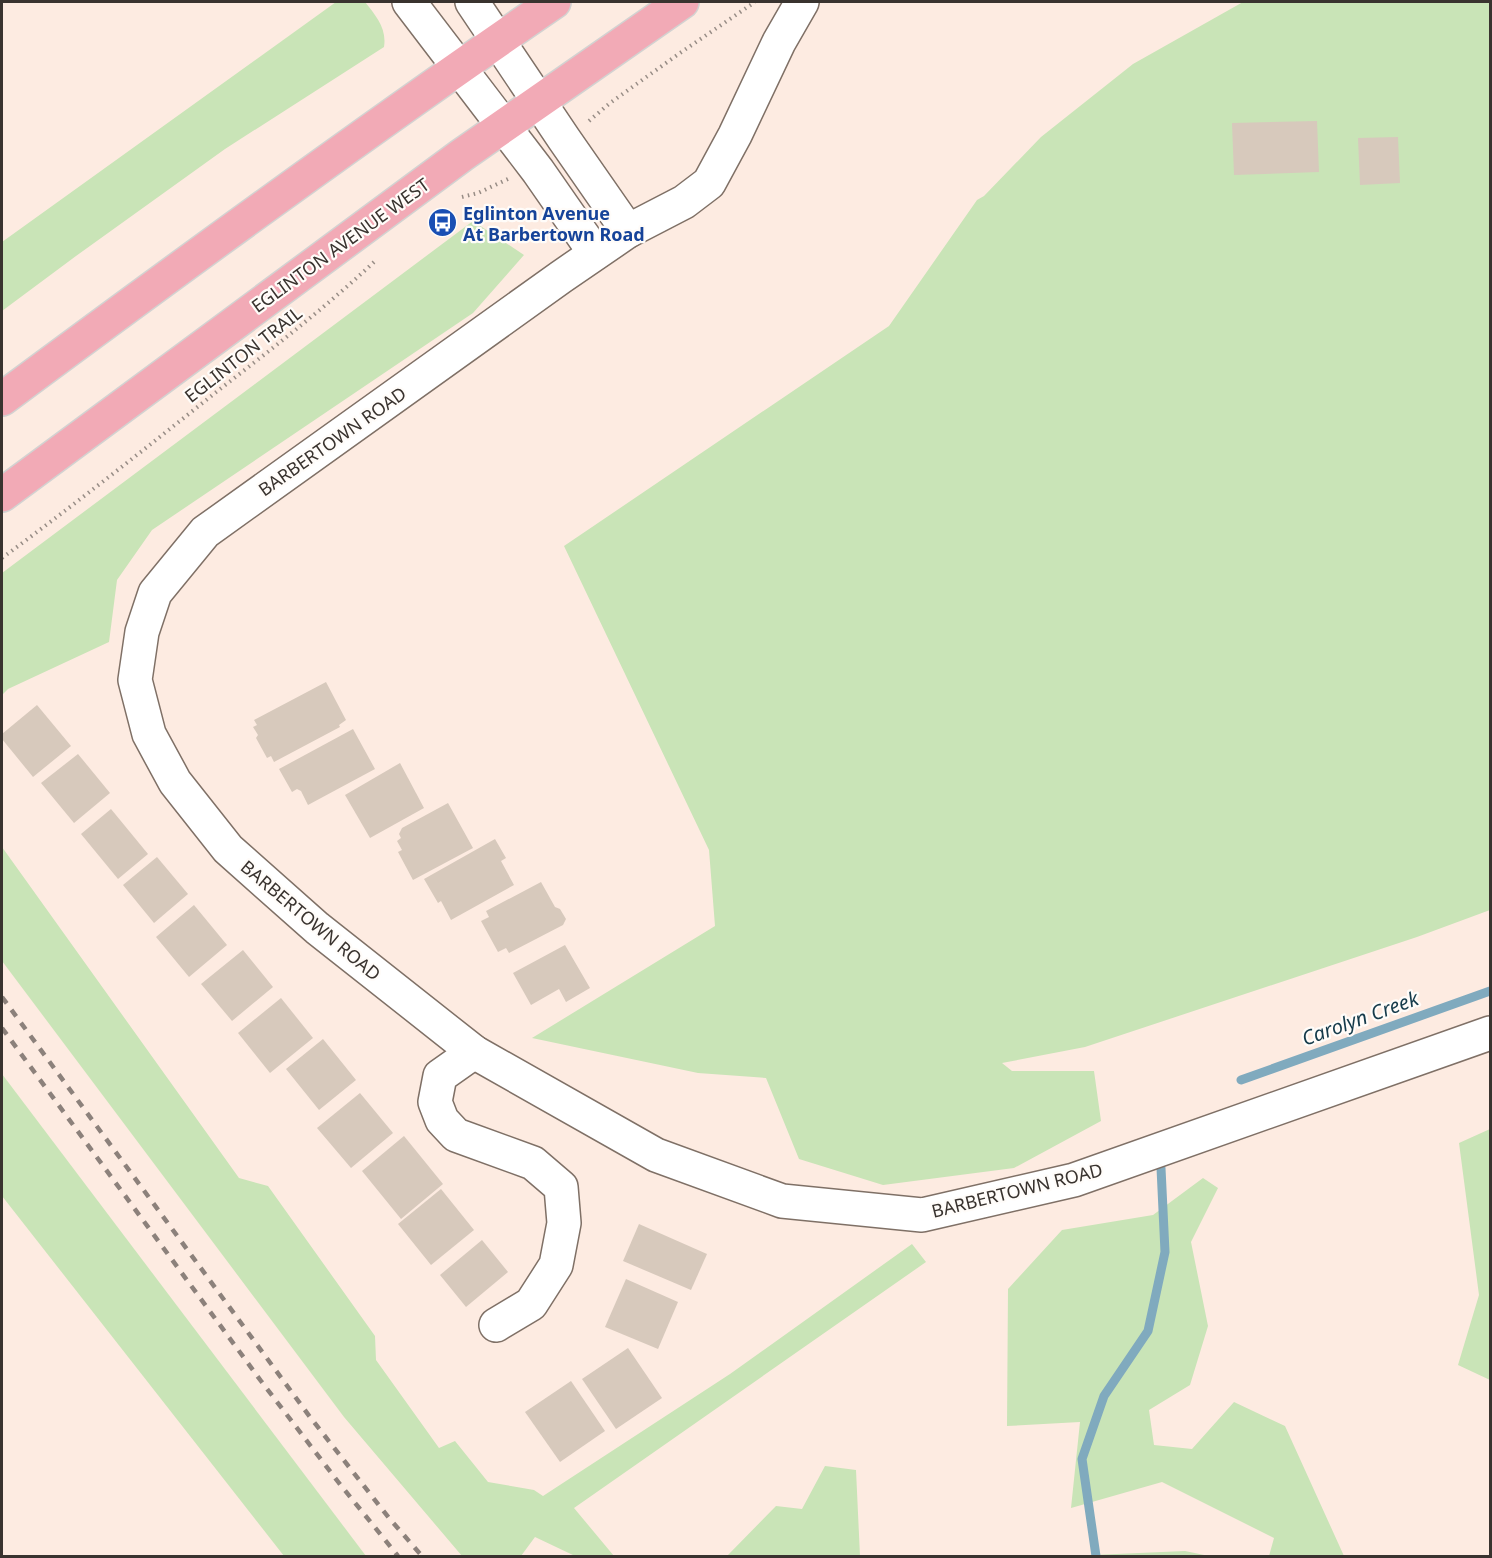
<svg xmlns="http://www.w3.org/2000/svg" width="1492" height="1558" viewBox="0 0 1492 1558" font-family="'Noto Sans',sans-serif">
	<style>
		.green { fill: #c9e4b7 }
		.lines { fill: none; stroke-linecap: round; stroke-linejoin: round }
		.stream { stroke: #80aabe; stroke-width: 9 }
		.building { fill: #d7c9bc }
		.minor-casing { stroke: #7f7066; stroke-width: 36 }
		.major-casing { stroke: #d3d2d1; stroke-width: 36 }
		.path { stroke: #988d86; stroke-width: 4; stroke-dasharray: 1.5 4.5; stroke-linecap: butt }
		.minor { stroke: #fff; stroke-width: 33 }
		.major { stroke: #f2aab6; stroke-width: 33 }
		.rail { stroke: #8c817b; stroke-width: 4.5; stroke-dasharray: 8 8; stroke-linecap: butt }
		.labels { text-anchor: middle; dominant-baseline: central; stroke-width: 4.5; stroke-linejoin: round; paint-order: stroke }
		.transit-label { font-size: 18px; font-weight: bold; fill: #164399; stroke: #fffcf9; text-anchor: start }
		.street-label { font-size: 18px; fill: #39332f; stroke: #fffcf9 }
		.water-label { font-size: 20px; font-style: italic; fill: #153a4a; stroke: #fffcf9 }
	</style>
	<rect width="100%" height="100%" fill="#fdebe1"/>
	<g class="green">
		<path d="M336 2H365C376 16 387 28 384 47L225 149 76 256 2 311V242Z"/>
		<polygon points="1243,2 1490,2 1490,910 1417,937 1085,1047 1002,1063 1012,1071 1094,1071 1101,1121 1014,1168 883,1185 799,1159 766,1078 698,1073 532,1038 715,926 709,850 564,546 889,326 977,200 984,196 1041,137 1133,64"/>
		<polygon points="473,221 524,255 473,313 152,530 117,580 109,642 8,689 2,695 2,573"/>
		<polygon points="2,847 239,1178 268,1186 375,1336 376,1360 439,1448 455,1441 488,1482 534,1490 543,1496 730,1374 912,1244 926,1262 574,1508 614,1556 575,1556 535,1537 521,1556 462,1556 344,1417 2,961"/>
		<polygon points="2,1074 366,1556 284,1556 2,1196"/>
		<polygon points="1490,1129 1490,1380 1458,1365 1479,1295 1459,1143"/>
		<polygon points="1203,1178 1218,1188 1191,1242 1208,1326 1190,1385 1149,1410 1154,1445 1192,1449 1234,1402 1285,1426 1344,1556 1269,1556 1274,1538 1162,1482 1071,1508 1080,1422 1007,1426 1008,1289 1062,1230 1153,1215"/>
		<polygon points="825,1466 856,1470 860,1556 727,1556 776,1506 802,1509"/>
		<polygon points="1185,1551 1209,1556 1070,1556"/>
	</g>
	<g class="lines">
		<g class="stream">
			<polyline points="1241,1080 1490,991"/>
			<polyline points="1096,1556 1082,1459 1104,1396 1148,1331 1165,1252 1161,1168"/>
		</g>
	</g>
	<g class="building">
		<polygon points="1317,121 1319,172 1234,175 1232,123"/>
		<polygon points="1398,137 1400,183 1360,185 1358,138"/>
		<polygon points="326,682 346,720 339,725 340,727 274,762 271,756 267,758 256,738 258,735 253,727 257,725 254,720"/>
		<polygon points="37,705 71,746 33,777 2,739 2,734"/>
		<polygon points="353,729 375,769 308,805 301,791 297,789 292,792 279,769"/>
		<polygon points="78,754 110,793 74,823 41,783"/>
		<polygon points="400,763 424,808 370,838 345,795"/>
		<polygon points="448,803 473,848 413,880 398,852 402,850 397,841 401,838 399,834 402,828"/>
		<polygon points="111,809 148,854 118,879 81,834"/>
		<polygon points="495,839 506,858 501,861 514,885 451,920 441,901 438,903 424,879"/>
		<polygon points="157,857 188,894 154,923 123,885"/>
		<polygon points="541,882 555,907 560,909 566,919 563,925 509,953 506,948 498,952 481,921 489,917 486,911"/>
		<polygon points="194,905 227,945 189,977 156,937"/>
		<polygon points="565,945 590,988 566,1002 559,989 531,1005 513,973"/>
		<polygon points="243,950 273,987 232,1021 201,984"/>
		<polygon points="281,998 313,1038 270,1073 238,1033"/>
		<polygon points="323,1039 356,1080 319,1110 286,1069"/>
		<polygon points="360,1093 393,1133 351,1168 317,1128"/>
		<polygon points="404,1136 443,1184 401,1219 362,1171"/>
		<polygon points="441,1189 474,1230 431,1265 398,1224"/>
		<polygon points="639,1224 707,1254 691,1290 623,1261"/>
		<polygon points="482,1240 508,1272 466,1307 440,1275"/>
		<polygon points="626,1279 678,1302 658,1349 605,1327"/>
		<polygon points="628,1348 662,1398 616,1429 582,1379"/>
		<polygon points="571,1381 605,1431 560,1462 525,1412"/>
	</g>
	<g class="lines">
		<defs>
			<g id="minor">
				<polyline points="409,2 538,171 595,253"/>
				<polyline points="472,2 564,139 628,231"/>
				<polyline points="802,2 779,42 735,135 709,183 684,202 628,231 561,277 205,532 155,593 142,632 135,680 149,734 175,782 228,849 317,928 474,1052 656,1155 782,1201 922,1215 1074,1180 1490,1033"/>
				<polyline points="474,1052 440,1076 435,1102 442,1120 456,1135 533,1163 561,1187 564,1223 556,1265 531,1304 496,1325"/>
			</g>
			<g id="major">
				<path d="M2 399C184 264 367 130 554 2"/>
				<polyline points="2,495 462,155 682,2"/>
			</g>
		</defs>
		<use href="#minor" class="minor-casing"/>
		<use href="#major" class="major-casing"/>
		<g class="path">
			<polyline points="589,121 610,103 680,53 755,2"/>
			<polyline points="462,197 478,193 508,179"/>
			<path d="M2 558C74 505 145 449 215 393 269 351 324 309 374 262"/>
		</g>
		<use href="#minor" class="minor"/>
		<use href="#major" class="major"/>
		<g class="rail">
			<polyline points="2,997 310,1417 389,1518 422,1556"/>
			<polyline points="2,1028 261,1381 339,1483 398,1556"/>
		</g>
	</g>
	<defs>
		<symbol id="bus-disc" viewBox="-11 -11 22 22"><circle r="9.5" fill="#1a4fb4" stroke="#fffcf9"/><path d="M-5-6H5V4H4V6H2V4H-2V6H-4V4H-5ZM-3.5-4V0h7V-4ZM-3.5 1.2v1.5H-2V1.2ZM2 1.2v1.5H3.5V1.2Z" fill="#fff"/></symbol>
	</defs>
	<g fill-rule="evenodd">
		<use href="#bus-disc" x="426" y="206" width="33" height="33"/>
	</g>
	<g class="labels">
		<g class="transit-label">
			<text x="463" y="213">Eglinton Avenue<tspan x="463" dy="21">At Barbertown Road</tspan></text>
		</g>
		<g class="street-label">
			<text transform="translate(340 245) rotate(-36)">EGLINTON AVENUE WEST</text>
			<text transform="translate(243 354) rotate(-38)">EGLINTON TRAIL</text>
			<text transform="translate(332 441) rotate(-35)">BARBERTOWN ROAD</text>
			<text transform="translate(311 920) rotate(40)">BARBERTOWN ROAD</text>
			<text transform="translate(1017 1190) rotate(-14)">BARBERTOWN ROAD</text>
		</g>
		<g class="water-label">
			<text transform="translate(1360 1018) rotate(-20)">Carolyn Creek</text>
		</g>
	</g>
	<rect width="1492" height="1558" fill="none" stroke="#39332f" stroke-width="6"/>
</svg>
